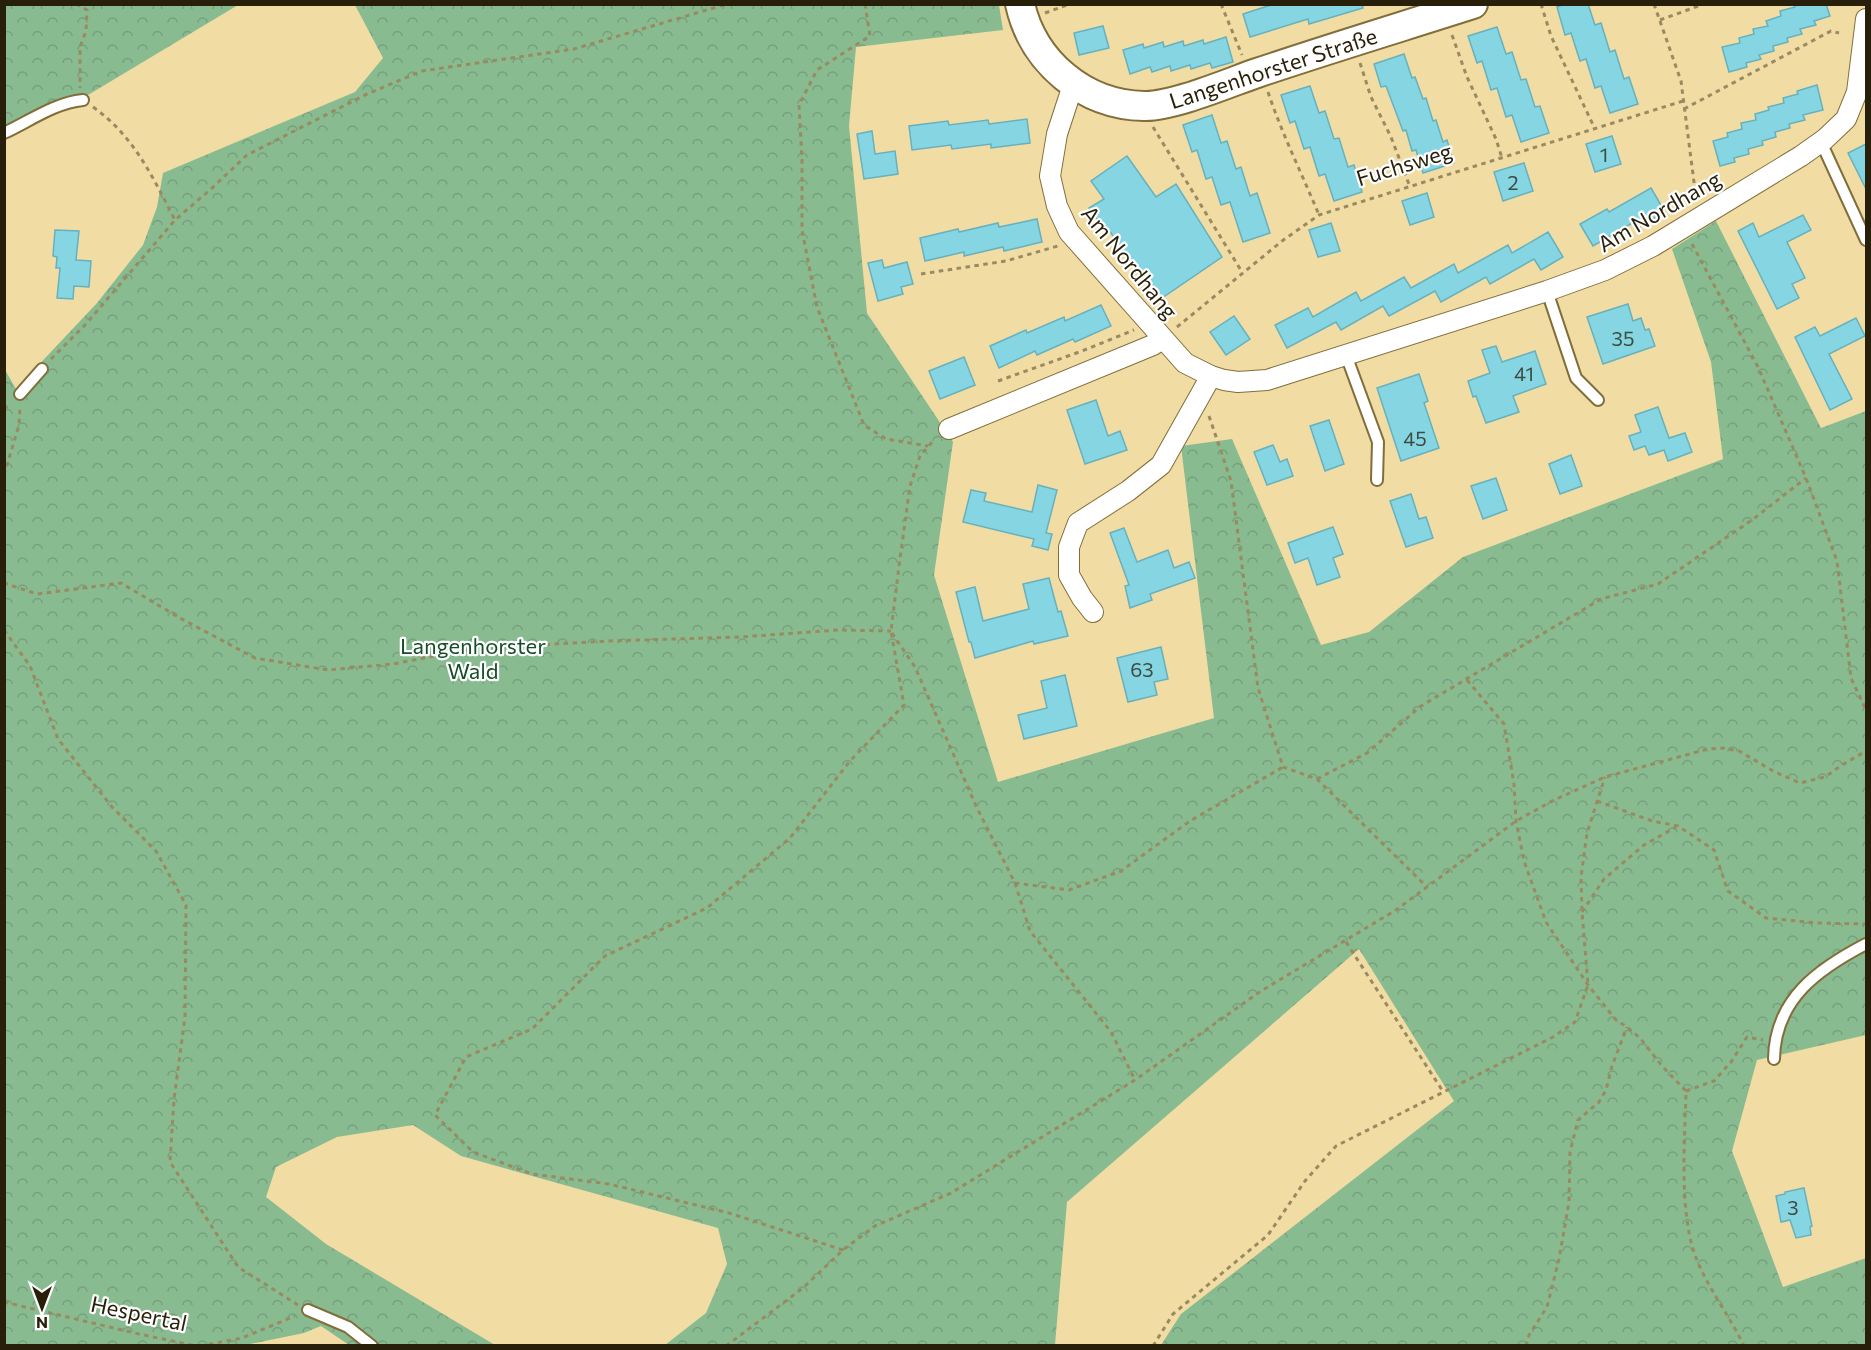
<svg xmlns="http://www.w3.org/2000/svg" width="1871" height="1350" viewBox="0 0 1871 1350" font-family="Commissioner,sans-serif">
	<style>
		.forest { fill: url(#forest-crowns) }
		.building { fill: #85d5e3; stroke: #67b1bd; stroke-width: 1.5 }
		.lines { fill: none; stroke-linecap: round; stroke-linejoin: round }
		.lane-casing { stroke: #826e3a; stroke-width: 14 }
		.street-casing { stroke: #826e3a; stroke-width: 22 }
		.secondary-casing { stroke: #826e3a; stroke-width: 32 }
		.path { stroke: #998a61; stroke-width: 3; stroke-dasharray: 4.5 4.5; stroke-linecap: butt }
		.lane { stroke: #fff; stroke-width: 10 }
		.street { stroke: #fff; stroke-width: 20 }
		.secondary { stroke: #fff; stroke-width: 28 }
		.labels { text-anchor: middle; dominant-baseline: central; stroke-width: 4.5; stroke-linejoin: round; paint-order: stroke }
		.number-label { font-size: 20px; fill: #3e4c40 }
		.street-label { font-size: 22px; fill: #271f09; stroke: #fefefe }
		.park-label { font-size: 22px; fill: #174e27; stroke: #fefefe }
	</style>
	<defs>
		<pattern id="forest-crowns" width="20" height="18" patternUnits="userSpaceOnUse" patternTransform="scale(1.5)"><rect width="20" height="18" fill="#89bb91"/><path d="M2 6a3 3 0 1 1 6 0M12 15a3 3 0 1 1 6 0" fill="none" stroke="#76a07c"/></pattern>
	</defs>
	<rect width="100%" height="100%" fill="#f1dca4"/>
	<g class="forest">
		<polygon points="5,5 238,5 58,113 5,140"/>
		<polygon points="355,5 999,5 1003,30 856,47 849,126 867,313 953,442 934,575 998,782 1214,718 1181,446 1232,439 1321,645 1369,632 1463,557 1723,459 1711,362 1672,249 1716,221 1821,428 1866,411 1866,1035 1757,1060 1732,1151 1783,1287 1866,1258 1866,1345 1161,1345 1181,1314 1454,1101 1359,949 1067,1202 1055,1345 665,1345 706,1313 727,1264 718,1228 461,1156 413,1125 337,1137 276,1167 266,1197 326,1244 495,1345 349,1345 321,1326 304,1333 245,1345 5,1345 4,368 16,389 97,303 143,245 157,207 163,173 355,92 383,58"/>
	</g>
	<g class="building">
		<polygon points="1274,4 1362,4 1363,8 1309,24 1308,19 1250,37 1243,14"/>
		<polygon points="1565,4 1588,4 1595,25 1601,23 1610,52 1615,50 1624,79 1629,77 1638,104 1610,113 1601,86 1595,88 1586,59 1580,61 1571,33 1565,35 1557,7"/>
		<polygon points="1794,4 1826,4 1830,16 1814,21 1816,25 1800,29 1802,34 1787,38 1788,42 1773,46 1774,51 1759,55 1761,59 1746,63 1747,67 1729,72 1722,47 1740,43 1739,38 1754,34 1753,29 1768,26 1766,21 1781,16 1780,11 1795,7"/>
		<polygon points="1103,26 1109,48 1079,55 1074,33"/>
		<polygon points="1497,27 1506,54 1512,52 1521,80 1526,79 1535,107 1540,106 1549,133 1521,142 1512,115 1506,117 1497,88 1491,90 1482,61 1477,63 1468,36"/>
		<polygon points="1226,37 1233,62 1212,68 1210,63 1191,69 1190,65 1171,71 1170,66 1152,72 1150,67 1130,74 1123,50 1143,44 1144,48 1163,42 1164,47 1183,41 1184,46 1203,40 1204,44"/>
		<polygon points="1404,54 1412,78 1415,77 1423,99 1426,98 1433,121 1436,120 1443,142 1447,140 1454,163 1423,173 1416,150 1412,151 1406,130 1403,131 1386,86 1381,87 1374,64"/>
		<polygon points="1817,85 1823,110 1803,115 1805,120 1789,124 1790,128 1775,132 1776,137 1762,141 1763,145 1748,149 1749,154 1734,158 1735,162 1720,166 1713,141 1728,137 1727,133 1742,129 1741,123 1756,120 1755,114 1769,110 1768,107 1784,103 1783,98 1798,94 1797,91"/>
		<polygon points="1310,86 1319,113 1325,111 1334,139 1339,138 1348,167 1354,165 1362,192 1334,201 1325,174 1319,176 1310,147 1304,149 1295,121 1290,123 1281,95"/>
		<polygon points="1212,115 1221,143 1227,141 1236,169 1241,167 1250,196 1257,193 1270,233 1243,242 1230,202 1221,205 1212,177 1206,179 1197,150 1192,152 1183,125"/>
		<polygon points="1027,119 1030,143 991,148 991,144 952,149 951,145 912,150 909,126 948,121 949,125 988,120 989,124"/>
		<polygon points="872,131 875,154 895,151 898,174 864,179 857,134"/>
		<polygon points="1612,136 1621,164 1595,172 1586,144"/>
		<polygon points="1866,144 1866,189 1848,153"/>
		<polygon points="1127,156 1156,197 1176,184 1222,257 1162,298 1141,269 1137,272 1109,230 1106,232 1089,208 1104,199 1091,181"/>
		<polygon points="1524,163 1533,191 1503,201 1494,172"/>
		<polygon points="1651,188 1665,212 1638,228 1634,222 1593,246 1580,224 1607,209 1609,212"/>
		<polygon points="1427,193 1434,217 1410,225 1402,201"/>
		<polygon points="1803,215 1811,230 1787,242 1805,278 1792,284 1799,298 1777,309 1738,231 1753,223 1759,237"/>
		<polygon points="1037,219 1042,242 1004,251 1003,247 964,256 964,252 925,261 920,238 958,229 959,232 998,223 999,227"/>
		<polygon points="1331,223 1340,251 1318,257 1309,230"/>
		<polygon points="55,230 79,231 76,260 91,261 89,287 74,286 73,299 57,298 60,268 56,268 57,257 53,256"/>
		<polygon points="1548,232 1563,257 1541,270 1534,259 1490,284 1486,277 1441,302 1435,291 1389,316 1383,306 1341,330 1336,322 1287,348 1275,325 1308,308 1313,317 1356,292 1361,301 1404,277 1411,288 1454,264 1458,273 1508,245 1512,253"/>
		<polygon points="882,260 884,268 907,262 913,284 901,287 903,294 878,301 868,263"/>
		<polygon points="1628,304 1633,321 1641,318 1645,330 1649,329 1655,346 1603,364 1587,317"/>
		<polygon points="1101,305 1111,326 1075,342 1073,339 1037,355 1035,351 999,368 990,346 1026,330 1027,333 1064,317 1065,321"/>
		<polygon points="1234,316 1250,339 1226,355 1210,332"/>
		<polygon points="1856,318 1865,336 1829,354 1852,399 1830,410 1795,337 1815,327 1820,336"/>
		<polygon points="1496,346 1502,362 1535,351 1546,384 1513,396 1519,412 1486,423 1476,396 1473,397 1468,381 1490,373 1482,350"/>
		<polygon points="964,357 975,385 940,399 929,371"/>
		<polygon points="1419,374 1428,401 1424,403 1439,448 1401,461 1377,388"/>
		<polygon points="1096,400 1108,436 1120,431 1127,450 1085,464 1067,410"/>
		<polygon points="1658,407 1669,438 1685,433 1692,452 1668,461 1664,450 1649,455 1645,446 1634,450 1629,436 1641,432 1635,415"/>
		<polygon points="1329,420 1344,464 1325,471 1310,426"/>
		<polygon points="1273,445 1280,462 1287,459 1293,476 1267,485 1254,452"/>
		<polygon points="1571,455 1582,486 1560,494 1549,464"/>
		<polygon points="1496,478 1507,510 1483,519 1471,486"/>
		<polygon points="1038,485 1057,490 1046,533 1052,534 1048,550 1032,546 1034,539 963,522 971,490 986,493 984,501 1032,512"/>
		<polygon points="1411,494 1419,519 1426,517 1433,538 1406,547 1390,501"/>
		<polygon points="1333,527 1343,554 1333,558 1340,577 1317,585 1308,558 1295,563 1288,543"/>
		<polygon points="1124,528 1137,562 1168,550 1174,568 1189,562 1195,578 1150,594 1152,600 1130,608 1125,586 1129,585 1110,533"/>
		<polygon points="1049,578 1058,612 1061,611 1068,636 1034,644 1033,641 975,658 971,642 969,642 956,592 975,587 983,621 1029,609 1023,584"/>
		<polygon points="1161,647 1168,679 1154,682 1157,695 1128,702 1117,658"/>
		<polygon points="1065,675 1077,726 1024,739 1018,715 1047,708 1041,681"/>
		<polygon points="1804,1188 1812,1226 1810,1227 1811,1235 1796,1238 1790,1220 1781,1222 1776,1196 1785,1194 1785,1192"/>
	</g>
	<g class="lines">
		<defs>
			<g id="lane">
				<path d="M4 133C30 121 54 103 83 100"/>
				<polyline points="1821,142 1866,240"/>
				<polyline points="1547,291 1576,378 1598,400"/>
				<polyline points="1346,355 1378,442 1377,480"/>
				<polyline points="20,394 42,369"/>
				<path d="M1774 1059C1775 999 1818 969 1866 944"/>
				<polyline points="308,1310 348,1327 372,1346"/>
			</g>
			<g id="street">
				<polyline points="1073,85 1057,134 1050,176 1057,206 1069,232 1185,363 1211,376 1224,380 1238,382 1267,380 1547,291 1605,270 1653,246 1801,156 1825,139 1846,119 1857,92 1866,19"/>
				<polyline points="949,429 1153,345 1162,339"/>
				<polyline points="1093,612 1082,598 1069,575 1069,547 1078,523 1128,491 1161,465 1211,376"/>
			</g>
			<path id="secondary" d="M1020 4C1033 62 1084 105 1144 106 1172 107 1228 83 1257 73 1328 49 1401 27 1473 4"/>
		</defs>
		<use href="#lane" class="lane-casing"/>
		<use href="#street" class="street-casing"/>
		<use href="#secondary" class="secondary-casing"/>
		<g class="path">
			<polyline points="76,4 87,10 86,31 80,47 80,88"/>
			<polyline points="865,4 870,36 817,70 799,105 802,160 802,230 817,307 864,425 886,439 928,446"/>
			<polyline points="1221,4 1242,55"/>
			<polyline points="1541,4 1551,36 1595,129"/>
			<polyline points="1654,4 1681,81 1695,190"/>
			<polyline points="1045,13 1070,4"/>
			<polyline points="1660,20 1704,4"/>
			<polyline points="1452,35 1467,77 1496,139 1502,158"/>
			<polyline points="1360,63 1371,97 1391,137 1410,187"/>
			<path d="M1268 92C1282 134 1302 174 1319 215"/>
			<path d="M93 107C134 136 152 176 175 220"/>
			<polyline points="1684,109 1831,31 1839,33"/>
			<polyline points="1153,127 1242,272"/>
			<polyline points="1692,244 1758,367 1806,478 1837,561 1851,678 1866,710"/>
			<polyline points="921,274 1006,261 1058,246"/>
			<polyline points="1177,327 1282,241 1319,215 1683,101"/>
			<polyline points="51,359 85,325 175,220 211,189 247,155 365,95 422,71 574,49 727,4"/>
			<polyline points="998,381 1082,351 1134,330"/>
			<polyline points="4,409 10,404"/>
			<polyline points="1209,416 1231,481 1258,688 1283,767 1317,779 1427,887"/>
			<polyline points="4,475 19,425 20,408"/>
			<polyline points="4,582 7,584 37,594 121,583 180,618 255,658 328,670 393,664 471,649 608,641 740,637 838,630 891,631"/>
			<polyline points="4,630 30,666 58,739 112,807 156,851 186,905 185,1017 174,1099 170,1162 238,1267 298,1305"/>
			<polyline points="892,633 915,667 977,808 1015,883 1069,890 1121,871 1190,821 1283,767"/>
			<path d="M1467 680 1504 724 1514 784 1516 821 1524 861 1546 922 1588 985 1616 1020 1627 1027 1640 1038 1662 1066 1686 1091C1685 1139 1679 1206 1694 1252 1705 1285 1729 1314 1744 1346"/>
			<polyline points="1317,779 1367,753 1421,706 1601,599 1658,584 1752,520 1806,478"/>
			<polyline points="1597,801 1652,821 1678,826 1714,850 1728,891 1766,918 1817,923 1866,924"/>
			<polyline points="1015,883 1030,931 1111,1032 1135,1080"/>
			<polyline points="1582,912 1604,879 1644,845 1676,827"/>
			<polyline points="1346,942 1444,1093"/>
			<polyline points="1686,1091 1714,1081 1731,1062 1747,1037 1763,1040"/>
			<polyline points="843,1250 729,1213 609,1184 532,1174 473,1152 435,1115 466,1057 532,1029 605,956 707,908 790,838 850,761 904,705 891,631 899,566 910,486 920,456 934,440"/>
			<polyline points="4,1302 139,1334 196,1346"/>
			<polyline points="200,1346 242,1338 295,1316"/>
			<polyline points="726,1346 803,1288 843,1250 875,1226 951,1193 1135,1080 1261,991 1396,910 1516,821 1554,800 1605,777 1708,749 1723,748 1739,751 1775,772 1800,783 1825,777 1842,765 1866,751"/>
			<polyline points="1153,1346 1173,1314 1268,1235 1305,1181 1336,1146 1553,1037 1575,1022 1588,985 1582,912 1581,877 1587,833 1605,777"/>
			<polyline points="1526,1346 1529,1335 1547,1307 1559,1259 1569,1202 1570,1152 1578,1120 1599,1102 1606,1090 1612,1066 1627,1027"/>
		</g>
		<use href="#lane" class="lane"/>
		<use href="#street" class="street"/>
		<use href="#secondary" class="secondary"/>
	</g>
	<g class="labels">
		<g class="number-label">
			<text x="1604" y="154">1</text>
			<text x="1513" y="182">2</text>
			<text x="1623" y="338">35</text>
			<text x="1524" y="373">41</text>
			<text x="1415" y="438">45</text>
			<text x="1142" y="669">63</text>
			<text x="1793" y="1207">3</text>
		</g>
		<g class="street-label">
			<text transform="translate(1273 68) rotate(-18)">Langenhorster Straße</text>
			<text transform="translate(1404 164) rotate(-17)">Fuchsweg</text>
			<text transform="translate(1659 211) rotate(-30)">Am Nordhang</text>
			<text transform="translate(1130 262) rotate(51)">Am Nordhang</text>
			<text transform="translate(139 1313) rotate(12)">Hespertal</text>
		</g>
		<g class="park-label">
			<text x="473" y="645">Langenhorster<tspan x="473" dy="25">Wald</tspan></text>
		</g>
	</g>
	<rect width="1871" height="1350" fill="none" stroke="#271f09" stroke-width="12"/>
	<g transform="translate(42 1308) rotate(180)" stroke="#fefefe" stroke-width="4.5" paint-order="stroke">
	<path d="M0-4.5L10 22L0 15L-10 22Z" fill="#271f09"/>
	<text y="-9" font-size="16" font-weight="bold" text-anchor="middle" fill="#271f09">N</text>
	</g>
</svg>
